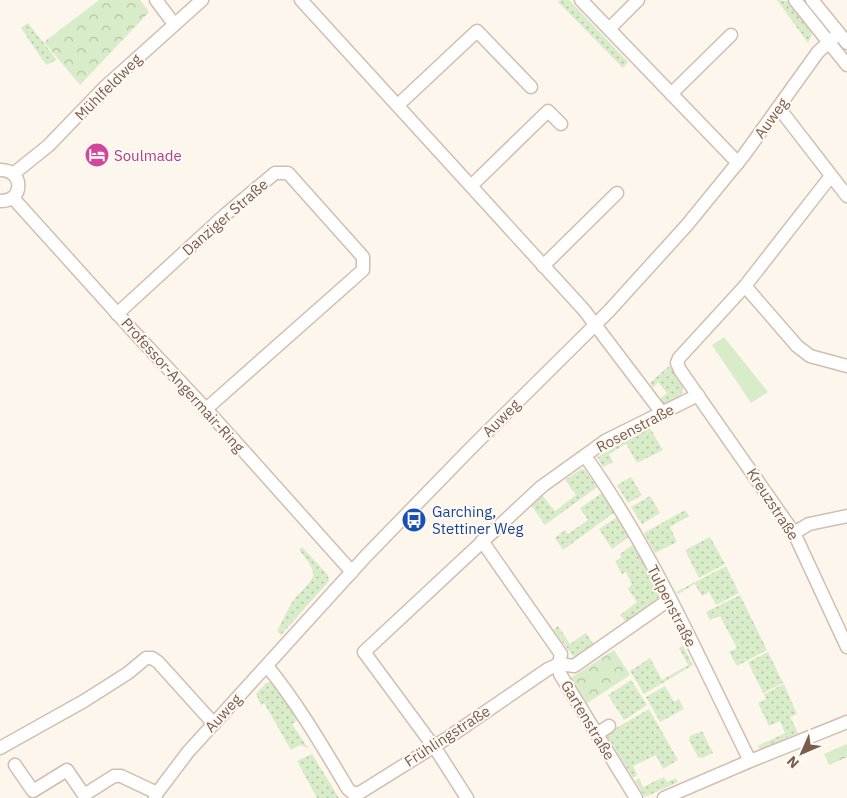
<svg xmlns="http://www.w3.org/2000/svg" width="847" height="798" viewBox="0 0 847 798" font-family="'IBM Plex Sans',sans-serif">
	<style>
		.grass { fill: url(#grass-dots) }
		.park { fill: url(#park-crowns) }
		.garden { fill: #d8ecc9 }
		.lines { fill: none; stroke-linecap: round; stroke-linejoin: round }
		.minor-casing { stroke: #d1beb0; stroke-width: 15 }
		.minor { stroke: #fff; stroke-width: 12 }
		.labels { text-anchor: middle; dominant-baseline: central; stroke-width: 4; stroke-linejoin: round; paint-order: stroke }
		.street-label { font-size: 15px; fill: #7a5c4d; stroke: #fffaf3 }
		.hotel-label { font-size: 15px; fill: #b23c85; stroke: #fffaf3; text-anchor: start }
		.transit-label { font-size: 15px; fill: #164399; stroke: #fffaf3; text-anchor: start }
	</style>
	<defs>
		<pattern id="grass-dots" width="8" height="8" patternUnits="userSpaceOnUse" patternTransform="scale(1.25)"><rect width="8" height="8" fill="#d8ecc9"/><path d="M2 2h.1M6 6h.1" fill="none" stroke="#b4c2a5" stroke-width="1.8" stroke-linecap="round"/></pattern>
		<pattern id="park-crowns" width="20" height="18" patternUnits="userSpaceOnUse" patternTransform="scale(1.25)"><rect width="20" height="18" fill="#d8ecc9"/><path d="M2 6a3 3 0 1 1 6 0M12 15a3 3 0 1 1 6 0" fill="none" stroke="#b4c2a5"/></pattern>
	</defs>
	<rect width="100%" height="100%" fill="#fdf6ec"/>
	<g class="grass">
		<polygon points="560,0 569,0 628,62 623,68 558,2"/>
		<polygon points="777,0 787,1 811,32 812,35 808,43"/>
		<polygon points="28,23 57,60 46,65 21,28"/>
		<path d="M669 366 683 385C684 398 675 400 665 405L660 399 667 393 658 382 653 388 650 383Z"/>
		<polygon points="650,428 663,450 637,463 626,444 609,454 613,462 603,467 597,457"/>
		<polygon points="581,469 585,470 597,487 545,525 531,505 542,495 555,511 576,495 565,480"/>
		<polygon points="631,477 642,495 628,503 617,485"/>
		<polygon points="602,493 615,512 563,550 555,538 565,530 568,534 588,520 580,508"/>
		<polygon points="650,496 660,513 642,524 631,507"/>
		<polygon points="685,510 689,516 670,527 677,542 655,553 644,533"/>
		<polygon points="617,517 629,537 612,549 599,529"/>
		<polygon points="710,537 725,564 699,578 685,550"/>
		<polygon points="634,544 660,592 659,597 626,622 620,615 637,602 628,589 632,584 626,572 622,574 615,561 621,558 620,554"/>
		<path d="M302 547 328 575 329 581 281 635 277 631C282 623 285 614 290 606 306 579 328 583 299 550Z"/>
		<polygon points="726,566 739,593 716,605 709,592 702,596 695,584 678,594 676,592"/>
		<polygon points="740,595 767,650 737,666 729,652 737,648 720,616 710,620 706,612"/>
		<polygon points="558,626 570,644 586,633 594,645 574,657 553,630"/>
		<polygon points="683,646 693,665 644,694 630,671 650,658 662,680 688,665 679,648"/>
		<polygon points="768,652 783,683 763,693 748,662"/>
		<polygon points="631,680 647,705 624,720 608,695"/>
		<polygon points="270,682 274,683 299,719 292,724 308,748 300,745 291,750 264,703 261,705 256,694 266,683"/>
		<polygon points="784,684 797,714 790,717 798,733 760,749 758,746 785,733 780,721 769,726 758,703 766,699 764,694"/>
		<polygon points="665,686 674,702 679,699 684,709 660,722 646,697"/>
		<polygon points="649,709 678,760 663,769 656,755 633,766 637,775 633,778 606,734"/>
		<polygon points="702,731 713,753 702,758 698,757 689,740 690,736"/>
		<polygon points="312,754 339,798 317,798 297,761"/>
		<polygon points="664,777 667,782 676,778 678,782 645,797 635,781 639,778 643,787"/>
	</g>
	<g class="park">
		<polygon points="99,0 140,0 149,12 80,85 44,42"/>
		<polygon points="614,650 630,675 586,704 569,679"/>
		<polygon points="847,744 847,757 829,765 824,754"/>
	</g>
	<polygon class="garden" points="724,337 768,392 751,403 712,345"/>
	<g class="lines">
		<defs>
			<g id="minor">
				<polyline points="156,0 174,24"/>
				<polyline points="301,0 584,310 662,413"/>
				<polyline points="581,0 738,163"/>
				<polyline points="795,0 847,65"/>
				<polyline points="812,0 847,43"/>
				<polyline points="609,29 638,0"/>
				<polyline points="671,94 731,35"/>
				<polyline points="398,105 477,31 531,87"/>
				<polyline points="779,108 847,196"/>
				<path d="M0 170C24 169 25 202 0 201"/>
				<polyline points="13,174 48,146 105,87 202,0"/>
				<polyline points="831,176 745,286 679,358 677,363 680,370 794,533 847,647"/>
				<polyline points="471,186 548,111 561,124"/>
				<polyline points="13,198 133,331 206,409 352,572"/>
				<polyline points="543,266 617,193"/>
				<polyline points="745,286 797,346 810,356 847,366"/>
				<polyline points="117,314 226,214 275,173 288,173 363,257 363,270 206,409"/>
				<path d="M585 456C652 550 699 658 750 761"/>
				<polyline points="794,533 809,524 847,516"/>
				<polyline points="482,541 561,654 559,664 560,674 636,798"/>
				<path d="M267 666C298 704 323 747 348 789L354 794 361 792 449 737 548 669 559 664 574 666 670 599"/>
				<polyline points="597,734 609,726"/>
				<polyline points="0,748 84,701 128,673 146,658 152,658 158,662 214,724"/>
				<polyline points="15,765 33,791 67,770 84,795 114,776 121,776 157,793"/>
				<polyline points="155,798 157,793 188,752 366,556 470,449 609,311 687,225 744,155 818,52 839,33"/>
				<polyline points="467,798 437,751 364,652 541,487 605,441 698,395"/>
				<polyline points="664,798 750,761 847,722"/>
			</g>
		</defs>
		<use href="#minor" class="minor-casing"/>
		<use href="#minor" class="minor"/>
	</g>
	<defs>
		<symbol id="hotel-disc" viewBox="-11 -11 22 22"><circle r="9.5" fill="#d1479c" stroke="#fffaf3"/><path d="M-6-4.5h1.5V1H6V5H4.5V3h-9V5H-6ZM-4 0a1.8 1.8 0 1 1 3.6 0ZM.5 0V-2.5h3Q6-2.5 6 0Z" fill="#fff"/></symbol>
		<symbol id="bus-disc" viewBox="-11 -11 22 22"><circle r="9.5" fill="#1a4fb4" stroke="#fffaf3"/><path d="M-5-6H5V4H4V6H2V4H-2V6H-4V4H-5ZM-3.5-4V0h7V-4ZM-3.5 1.2v1.5H-2V1.2ZM2 1.2v1.5H3.5V1.2Z" fill="#fff"/></symbol>
	</defs>
	<g fill-rule="evenodd">
		<use href="#hotel-disc" x="83" y="141" width="28" height="28"/>
		<use href="#bus-disc" x="400" y="506" width="28" height="28"/>
	</g>
	<g class="labels">
		<g class="street-label">
			<text transform="translate(108 87) rotate(-45)">Mühlfeldweg</text>
			<text transform="translate(771 118) rotate(-54)">Auweg</text>
			<text transform="translate(225 217) rotate(-41)">Danziger Straße</text>
			<text transform="translate(183 385) rotate(48)">Professor-Angermair-Ring</text>
			<text transform="translate(501 418) rotate(-45)">Auweg</text>
			<text transform="translate(635 428) rotate(-28)">Rosenstraße</text>
			<text transform="translate(773 504) rotate(57)">Kreuzstraße</text>
			<text transform="translate(672 606) rotate(63)">Tulpenstraße</text>
			<text transform="translate(223 713) rotate(-47)">Auweg</text>
			<text transform="translate(588 720) rotate(59)">Gartenstraße</text>
			<text transform="translate(447 736) rotate(-33)">Frühlingstraße</text>
		</g>
		<g class="hotel-label">
			<text x="114" y="155">Soulmade</text>
		</g>
		<g class="transit-label">
			<text x="432" y="511">Garching,<tspan x="432" dy="17">Stettiner Weg</tspan></text>
		</g>
	</g>
	<g transform="translate(802 753) rotate(225)" stroke="#fffaf3" stroke-width="4" paint-order="stroke">
	<path d="M0-4L9 19L0 12L-9 19Z" fill="#7a5c4d"/>
	<text y="-8" font-size="14" font-weight="bold" text-anchor="middle" fill="#7a5c4d">N</text>
	</g>
</svg>
